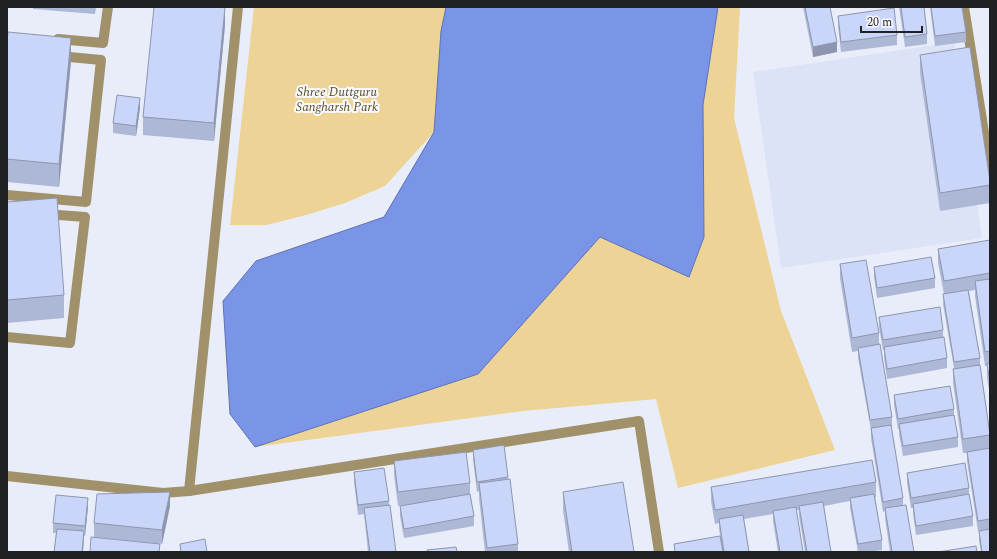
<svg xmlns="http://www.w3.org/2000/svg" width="997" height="559" viewBox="0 0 997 559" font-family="Spectral,serif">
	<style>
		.built { fill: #dce3f6 }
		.green { fill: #edd395 }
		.water { fill: #7a95e8; stroke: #5f72ae }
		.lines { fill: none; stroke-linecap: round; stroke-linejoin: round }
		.minor { stroke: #a1916a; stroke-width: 10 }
		.wall { fill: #adb8d6 }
		.shaded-wall { fill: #8d96ae }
		.building { fill: #c9d6f9; stroke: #8d96ae }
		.labels { text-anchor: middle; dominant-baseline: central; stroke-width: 4; stroke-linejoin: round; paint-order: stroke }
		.park-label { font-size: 13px; font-style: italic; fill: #5c4c22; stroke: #f8faff }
	</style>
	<rect width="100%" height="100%" fill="#e8edf9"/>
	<polygon class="built" points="954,42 982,238 781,268 753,72"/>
	<g class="green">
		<polygon points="254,7 446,7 441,31 434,132 385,186 345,203 306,215 267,225 230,225"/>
		<polygon points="718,7 740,7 734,118 781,311 835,450 678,488 656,399 523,411 255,447 478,374 600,237 704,237 703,105"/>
	</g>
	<polygon class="water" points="446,7 718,7 703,105 704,237 689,277 600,237 478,374 255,447 230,414 223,301 256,261 384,217 434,132 441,31"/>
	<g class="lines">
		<g class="minor">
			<polyline points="964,7 990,170"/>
			<polyline points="58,39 103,43 108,7"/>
			<polyline points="7,195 86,202 101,60 59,56"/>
			<polyline points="7,337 70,343 85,217 45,214"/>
			<polyline points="7,476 163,493 189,491 238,7"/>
			<polyline points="189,491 639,421 659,552"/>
		</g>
	</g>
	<g class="wall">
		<polygon points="33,7 96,7 95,14 33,9"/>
		<polygon points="803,7 830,7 837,52 813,57"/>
		<polygon points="899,7 924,7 927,34 927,44 905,47"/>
		<polygon points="930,7 962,7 966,32 966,42 935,46"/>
		<polygon points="838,16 897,35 897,45 841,52 838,26"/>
		<polygon points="225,25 214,141 143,135 143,117"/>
		<polygon points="7,41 71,61 59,187 7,182"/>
		<polygon points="920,55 990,181 990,203 940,211 920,73"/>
		<polygon points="140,108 136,136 113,133 113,123"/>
		<polygon points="7,202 64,295 64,318 7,323"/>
		<polygon points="990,240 990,396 987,378 987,366 985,366 975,296 975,290 969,291 980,358 980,365 990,433 990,529 978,531 967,461 967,453 963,453 953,383 953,369 954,368 943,304 944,294 938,263 938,249"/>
		<polygon points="840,264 879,333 879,344 892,417 892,427 891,427 903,498 903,505 914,552 890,552 885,518 885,511 883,512 871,438 871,430 858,358 858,351 852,352 840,278"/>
		<polygon points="874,267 935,278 935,288 877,298 874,277"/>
		<polygon points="879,317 943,330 943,337 947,358 947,368 887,379 884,357 884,350 883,350 879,327"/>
		<polygon points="894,395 954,409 954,415 958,437 958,447 903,456 899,434 899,429 898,429 894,405"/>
		<polygon points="473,450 508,477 518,544 518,552 485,552 479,498 479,491 477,492 473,460"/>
		<polygon points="394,461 470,483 470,494 474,516 474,526 404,538 400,516 400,506 403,505 398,506 394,475"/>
		<polygon points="354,472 389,501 389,505 396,552 368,552 364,514 358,515 354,482"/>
		<polygon points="907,473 969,488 969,494 973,516 973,526 916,535 913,514 913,508 911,508 907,483"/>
		<polygon points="876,482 876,497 875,497 882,540 882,550 868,552 858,552 850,508 850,501 824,506 831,552 805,552 799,516 799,510 796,510 803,552 778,552 773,521 773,514 744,519 749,552 723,552 719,529 719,523 715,524 711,501 711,487"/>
		<polygon points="563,492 634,552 569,552 563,510"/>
		<polygon points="170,506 162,544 94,537 94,523"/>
		<polygon points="88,507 85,536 84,536 83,552 54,552 56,533 53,533 53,523"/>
		<polygon points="979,531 990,552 981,552 979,541"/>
	</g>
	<g class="shaded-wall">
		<polygon points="225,7 225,25 214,141 214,123"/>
		<polygon points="71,38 71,61 59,187 59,164"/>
		<polygon points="837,42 837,52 813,57 813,47"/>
		<polygon points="140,98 140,108 136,136 136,126"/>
		<polygon points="170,492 170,506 162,544 162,530"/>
		<polygon points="88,498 88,507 85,536 85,526"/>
		<polygon points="84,531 83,552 82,552"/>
	</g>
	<g class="building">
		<polygon points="154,7 225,7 214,123 143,117"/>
		<polygon points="805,7 830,7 837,42 813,47"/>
		<polygon points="901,7 924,7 927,34 905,37"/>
		<polygon points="931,7 962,7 966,32 935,36"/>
		<polygon points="894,8 897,35 841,42 838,16"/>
		<polygon points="8,32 71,38 59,164 7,159 7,41"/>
		<polygon points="970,47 990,181 990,185 940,193 920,55"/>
		<polygon points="117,95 140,98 136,126 113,123"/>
		<polygon points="57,198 64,295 7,300 7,202"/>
		<polygon points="990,240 990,273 944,281 938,249"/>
		<polygon points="931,257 935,278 877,288 874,267"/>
		<polygon points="866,260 879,333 852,338 840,264"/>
		<polygon points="990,279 990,351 985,352 975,281"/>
		<polygon points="968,290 980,358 954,362 943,294"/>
		<polygon points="940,307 943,330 883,340 879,317"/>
		<polygon points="944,337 947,358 887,369 884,347"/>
		<polygon points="880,344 892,417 870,420 858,348"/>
		<polygon points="990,363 990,382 987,364"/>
		<polygon points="980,365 990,435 963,439 953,369"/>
		<polygon points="950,386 954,409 898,419 894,395"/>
		<polygon points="954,415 958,437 903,446 899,424"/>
		<polygon points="891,425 903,498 883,502 871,428"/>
		<polygon points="504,445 508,477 477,482 473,450"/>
		<polygon points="990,448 990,519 978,521 967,452"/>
		<polygon points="466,452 470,483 398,492 394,461"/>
		<polygon points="872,460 876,482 715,510 711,487"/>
		<polygon points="965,463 969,488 911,498 907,473"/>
		<polygon points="384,468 389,501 358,505 354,472"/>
		<polygon points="510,479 518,544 487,548 479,483"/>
		<polygon points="623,482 634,552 572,552 563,492"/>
		<polygon points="170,492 162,530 94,523 97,494"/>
		<polygon points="470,494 474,516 404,529 400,506"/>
		<polygon points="874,494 882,540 858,544 850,498"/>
		<polygon points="969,494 973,516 916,526 913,504"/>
		<polygon points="56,495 88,498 85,526 53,523"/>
		<polygon points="823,502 831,552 807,552 799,506"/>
		<polygon points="390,505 396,552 370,552 364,508"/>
		<polygon points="906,505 914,552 892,552 885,508"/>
		<polygon points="796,507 803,552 780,552 773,511"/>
		<polygon points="743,515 749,552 724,552 719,519"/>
		<polygon points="57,529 84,531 82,552 54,552"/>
		<polygon points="990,529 990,552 982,552 979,531"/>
		<polygon points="720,536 723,552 675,552 674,544"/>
		<polygon points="91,537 160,544 159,552 90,552"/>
		<polygon points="205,539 207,552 181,552 180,544"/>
		<polygon points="976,546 977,552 938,552"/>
		<polygon points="456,547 457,552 427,552 427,550"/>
	</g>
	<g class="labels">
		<g class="park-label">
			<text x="337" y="92">Shree Duttguru<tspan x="337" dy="15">Sangharsh Park</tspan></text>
		</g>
	</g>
	<rect width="997" height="559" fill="none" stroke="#1f2125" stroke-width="16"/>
	<path d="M861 26v6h61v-6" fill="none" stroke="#1f2125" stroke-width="2"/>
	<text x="867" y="26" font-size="12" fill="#1f2125" stroke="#f8faff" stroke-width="3" paint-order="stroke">20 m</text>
</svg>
